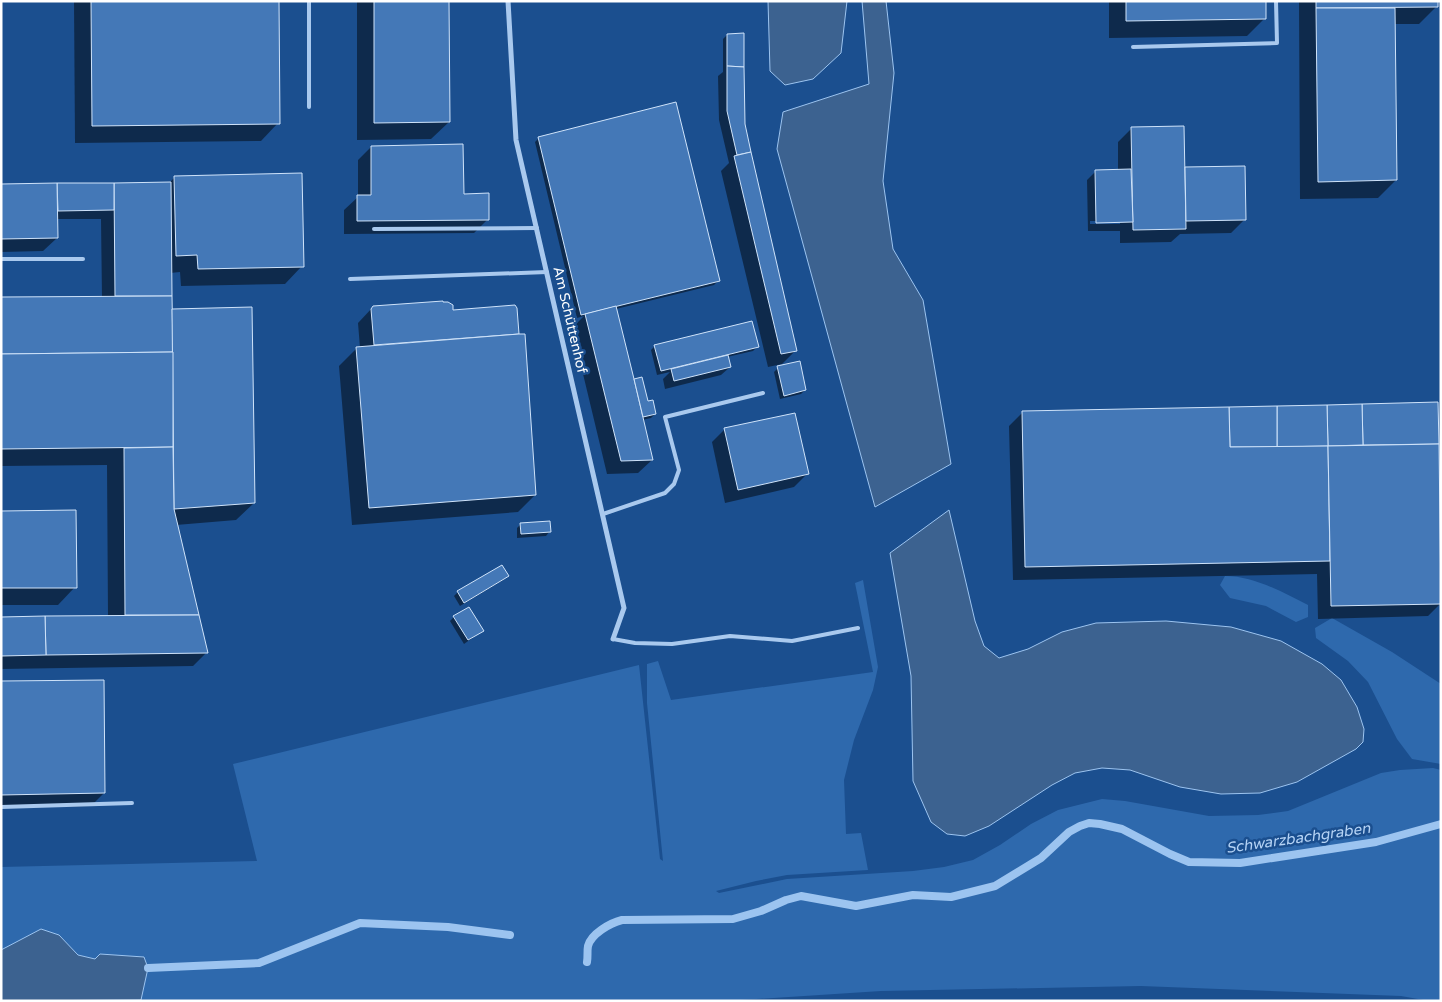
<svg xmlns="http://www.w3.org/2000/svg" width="1442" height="1002" viewBox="0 0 1442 1002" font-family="'Varela Round',sans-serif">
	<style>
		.green { fill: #2e69ad }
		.water { fill: #3c6290; stroke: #9cc4f0 }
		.shadow { fill: #0007; fill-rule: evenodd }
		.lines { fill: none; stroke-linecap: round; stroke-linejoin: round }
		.stream { stroke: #9cc4f0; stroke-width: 8 }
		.building { fill: #4478b7; stroke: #cfe3fa }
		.lane { stroke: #a9c9ee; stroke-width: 4 }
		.street { stroke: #a9c9ee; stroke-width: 5 }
		.labels { text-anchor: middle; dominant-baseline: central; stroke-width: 5; stroke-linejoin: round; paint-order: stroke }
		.street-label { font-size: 14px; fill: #fff; stroke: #1b4f8f }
		.water-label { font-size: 15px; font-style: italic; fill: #b5d3f5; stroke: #1b4f8f }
	</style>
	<rect width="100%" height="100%" fill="#1b4f8f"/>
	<g class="green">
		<path d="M1225 576C1254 576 1282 592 1308 605V617L1296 622 1266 606 1230 598 1220 585Z"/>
		<polygon points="863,580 878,667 873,690 854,740 844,780 846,834 861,833 868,870 787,875 756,881 716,891 719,893 787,879 913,871 944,867 973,860 1000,845 1031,824 1058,810 1102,799 1125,801 1209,816 1258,815 1288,811 1381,773 1400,770 1433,768 1441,770 1441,1001 1429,1001 1401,996 1141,986 881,991 726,1001 1,1001 1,867 257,861 233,764 639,665 660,859 663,861 647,703 647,664 658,661 671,700 873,672 855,583"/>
		<polygon points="1332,618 1392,652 1441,684 1441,764 1412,759 1397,739 1368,682 1348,661 1316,638 1315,628"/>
	</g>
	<g class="water">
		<polygon points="768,1 847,1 841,53 813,79 785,85 770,71"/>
		<polygon points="862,1 886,1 894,73 883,181 893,249 923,300 951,464 875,507 777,149 783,112 869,84"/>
		<polygon points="949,510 975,621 984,646 999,658 1028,649 1062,632 1096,623 1166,621 1231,627 1281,641 1322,664 1341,680 1357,707 1364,729 1363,742 1356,749 1297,782 1260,793 1221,794 1180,787 1130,770 1102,768 1075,773 1052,785 989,826 965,836 947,834 931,822 913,781 911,676 890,553"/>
		<polygon points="41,929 59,935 78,955 95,959 100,954 144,957 148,968 141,1000 1,1001 1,950"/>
	</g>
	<g class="shadow">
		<polygon points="74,1 277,1 278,123 261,141 75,143"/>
		<polygon points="357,1 448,1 449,122 431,139 357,140"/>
		<polygon points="1109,1 1265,1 1265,18 1247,36 1109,38"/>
		<polygon points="1299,1 1437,1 1437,6 1419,24 1394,24 1396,180 1378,198 1300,199"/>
		<polygon points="727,35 743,124 796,350 782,364 768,367 721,171 729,163 719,120 718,76 723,72 723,39"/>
		<path d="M1131 129 1183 169 1243 168 1245 219 1231 233 1180 234 1171 242 1120 243V231H1088L1087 180 1096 171 1118 170V142ZM1090 221H1120V224H1090Z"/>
		<polygon points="539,138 718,281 714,285 616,309 633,381 634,380 655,414 651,418 642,420 652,460 638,473 607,474 572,328 584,316 577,318 535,142"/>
		<polygon points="371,147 462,195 488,219 474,233 344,234 344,210 358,197 358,160"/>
		<polygon points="175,177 302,266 285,284 181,286 180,272 170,273 171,310 254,503 236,520 176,525 206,653 193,666 1,669 1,618 108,617 107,465 1,466 1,299 102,298 101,219 56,219 57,238 43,251 1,252 1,185 169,183"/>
		<polygon points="373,307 452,311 518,333 515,336 535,495 518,512 352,525 339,366 357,348 360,348 358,323"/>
		<polygon points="655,346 757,347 753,351 727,357 730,367 721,375 665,389 663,379 670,372 657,375 651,350"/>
		<polygon points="778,368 805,390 801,394 780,399 774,372"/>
		<polygon points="1437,404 1441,603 1428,616 1318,619 1317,574 1013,580 1009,426 1023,412"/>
		<polygon points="725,429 807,474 794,487 725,503 712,442"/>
		<polygon points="1,512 75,587 58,605 1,605"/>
		<polygon points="521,524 550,531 546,536 517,538 517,528"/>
		<polygon points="507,576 503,580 460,606 454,596 458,592"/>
		<polygon points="454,617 482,631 464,644 450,621"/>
		<polygon points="1,682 104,793 91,806 1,808"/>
	</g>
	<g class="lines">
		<g class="stream">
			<path d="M587 962C588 957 587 951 588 946 591 934 610 923 622 920L733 919 761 911 786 900 801 896 856 906 913 895 951 897 995 886 1041 858 1069 832 1080 826 1089 823 1100 824 1122 829 1170 854 1189 862 1240 863 1376 842 1441 824"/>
			<polyline points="148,968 259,963 360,923 448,927 510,935"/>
		</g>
	</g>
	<g class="building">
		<polygon points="91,1 279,1 280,124 92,126"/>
		<polygon points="374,1 449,1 450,122 374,123"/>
		<polygon points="1126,1 1266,1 1266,19 1126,21"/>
		<polygon points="1316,1 1438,1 1438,7 1316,8"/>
		<polygon points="1316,8 1395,8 1397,180 1318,182"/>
		<polygon points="744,33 744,67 727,66 727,34"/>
		<polygon points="727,66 744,67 745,124 751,152 737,155 727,111"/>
		<polygon points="676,102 720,281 581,315 538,137"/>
		<polygon points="1184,126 1186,229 1133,230 1131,127"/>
		<polygon points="463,144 464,194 489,193 489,220 357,221 357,195 371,195 371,146"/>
		<polygon points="751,152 797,351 781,354 734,156"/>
		<polygon points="1245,166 1246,220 1186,221 1185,167"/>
		<polygon points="1131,169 1133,222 1096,223 1095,170"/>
		<polygon points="302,173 304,267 198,269 197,255 176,256 174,176"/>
		<polygon points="171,182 172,296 115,296 114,183"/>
		<polygon points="57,183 114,183 114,210 58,211"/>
		<polygon points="57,183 58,238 1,239 1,184"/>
		<polygon points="172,296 173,352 1,354 1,297"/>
		<polygon points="443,301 443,302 448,302 453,305 453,310 515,305 517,308 519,334 374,345 371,309 373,306"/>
		<polygon points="616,306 634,379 653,460 621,461 585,314"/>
		<polygon points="252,307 255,503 174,509 172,309"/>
		<polygon points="752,321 759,347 661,371 654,345"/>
		<polygon points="519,334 525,334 536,495 369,508 356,347"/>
		<polygon points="173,352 173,447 1,449 1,354"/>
		<polygon points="728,355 731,367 674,381 671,369"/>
		<polygon points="800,361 806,390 784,396 777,366"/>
		<polygon points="642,377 648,401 653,400 656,414 643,417 634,379"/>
		<polygon points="1438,402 1439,444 1363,445 1362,404"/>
		<polygon points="1362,404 1363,445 1328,446 1327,405"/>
		<polygon points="1327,405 1328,446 1277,447 1277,406"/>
		<polygon points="1277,406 1277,447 1230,447 1229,407"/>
		<polygon points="1229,407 1230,447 1328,446 1330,561 1025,567 1022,411"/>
		<polygon points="795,413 809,474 738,490 724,428"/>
		<polygon points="1439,444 1441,604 1331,606 1328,446"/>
		<polygon points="173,447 174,509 199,615 125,615 124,448"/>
		<polygon points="76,510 77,588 1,588 1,511"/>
		<polygon points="550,521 551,532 521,534 520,523"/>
		<polygon points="502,565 509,576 464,603 457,591"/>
		<polygon points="469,607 484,631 468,640 453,616"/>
		<polygon points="199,615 208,653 46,655 45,616"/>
		<polygon points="45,616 46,655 1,656 1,617"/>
		<polygon points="104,680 105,793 1,795 1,681"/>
	</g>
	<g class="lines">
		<g class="lane">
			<polyline points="309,1 309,107"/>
			<polyline points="1133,47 1277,43 1276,1"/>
			<polyline points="374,229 537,228"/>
			<polyline points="1,259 83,259"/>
			<polyline points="350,279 547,272"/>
			<polyline points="603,514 665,493 674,484 679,470 665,417 763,393"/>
			<polyline points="613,639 635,643 672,644 730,636 792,641 858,628"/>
			<polyline points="1,807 132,803"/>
		</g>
		<polyline class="street" points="508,1 516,140 624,608 613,639"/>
	</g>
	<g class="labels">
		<g class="street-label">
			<text transform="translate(570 320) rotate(77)">Am Schüttenhof</text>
		</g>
		<g class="water-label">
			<text transform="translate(1298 838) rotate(-8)">Schwarzbachgraben</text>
		</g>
	</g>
	<rect width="1442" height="1002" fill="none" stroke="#ffffff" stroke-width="5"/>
</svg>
